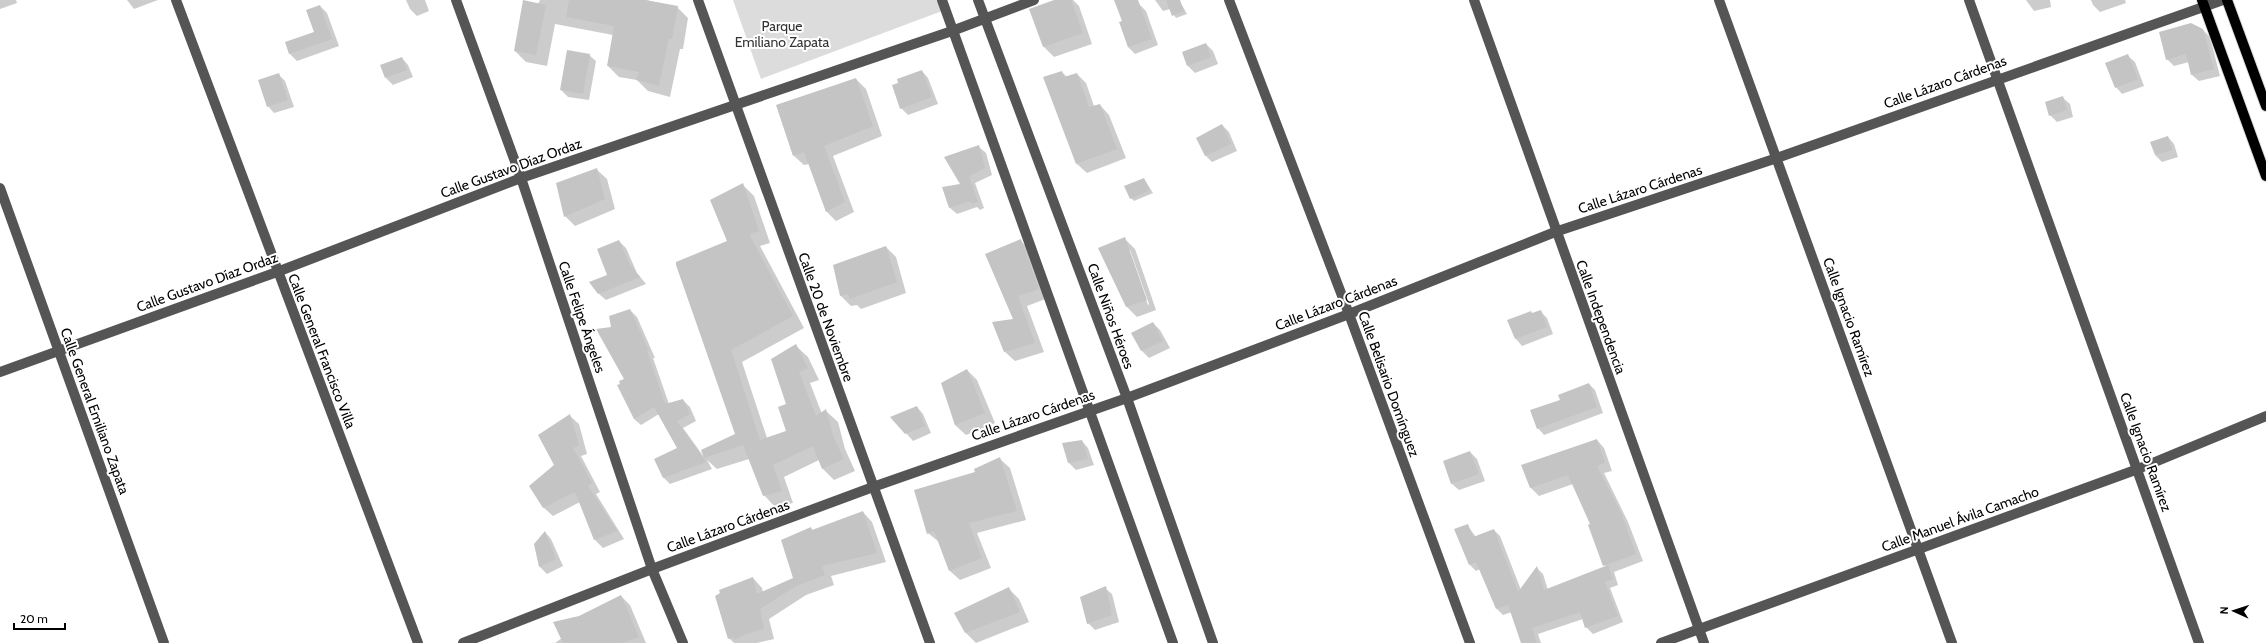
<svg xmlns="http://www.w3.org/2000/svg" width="2266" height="643" viewBox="0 0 2266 643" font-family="Cabin,sans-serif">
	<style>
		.green { fill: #dcdcdc }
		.shadow { fill: #0003; fill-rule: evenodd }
		.building { fill: #c4c4c4 }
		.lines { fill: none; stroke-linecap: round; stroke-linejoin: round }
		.major-casing { stroke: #dbdbdb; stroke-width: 12 }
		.minor { stroke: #555; stroke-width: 10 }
		.major { stroke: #000; stroke-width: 10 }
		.labels { text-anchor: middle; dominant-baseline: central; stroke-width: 4; stroke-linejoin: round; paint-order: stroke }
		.park-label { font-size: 14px; fill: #333; stroke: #fff }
		.street-label { font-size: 14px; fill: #000; stroke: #fff }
	</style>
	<rect width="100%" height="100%" fill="#fff"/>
	<polygon class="green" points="733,0 938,0 942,11 761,79"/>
	<g class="shadow">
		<polygon points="0,0 16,0 17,3 0,9"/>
		<polygon points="127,0 158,0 134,9"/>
		<polygon points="406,0 425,0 429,11 417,16 410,9"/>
		<polygon points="540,0 646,0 677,7 688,18 683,49 680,49 670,97 648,91 637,80 619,77 608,66 613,35 555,24 547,66 526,62 515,51"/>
		<polygon points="1057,0 1073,0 1079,6 1092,44 1054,57 1044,47 1031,9"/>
		<polygon points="1155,0 1179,0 1187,14 1176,18 1170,9 1163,11"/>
		<polygon points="2026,0 2050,0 2051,7 2034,11"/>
		<polygon points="2091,0 2125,0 2126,3 2100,12 2093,5"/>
		<polygon points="1139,4 1146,11 1158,45 1135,54 1128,47 1120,23"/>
		<polygon points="320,6 327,13 339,46 297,61 290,54 286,43 315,32"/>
		<polygon points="2203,30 2210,37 2220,76 2199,81 2192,75 2189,62 2174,66 2167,59"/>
		<polygon points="1206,44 1213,51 1218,64 1195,73 1188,66 1183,52"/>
		<polygon points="589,55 596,61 589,100 568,97 561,90"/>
		<polygon points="2128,56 2135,62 2144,86 2122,94 2116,87"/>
		<polygon points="402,58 408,65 413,77 393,85 386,78"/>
		<polygon points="922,71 928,78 938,104 908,115 901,108"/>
		<polygon points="1062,72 1067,77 1077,74 1086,83 1094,106 1100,105 1109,115 1126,158 1087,173 1077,164"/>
		<polygon points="278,74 285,81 294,107 274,113 268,106"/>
		<polygon points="856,79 866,89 882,136 833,156 854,212 836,221 827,212 809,164 804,165 794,156 777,105"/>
		<polygon points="2063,98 2070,104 2073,117 2057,122 2050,115"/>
		<polygon points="1222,125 1229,132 1237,151 1212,162 1205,155"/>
		<polygon points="2168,137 2174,144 2178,157 2162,162 2155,155"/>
		<polygon points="979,147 986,153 992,175 975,183 984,208 980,210 977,207 957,214 950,208"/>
		<polygon points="596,169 607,179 615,209 575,226 565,216"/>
		<polygon points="1144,179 1153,193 1134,201 1131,198"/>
		<polygon points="743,185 754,196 770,243 760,246 804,328 742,362 767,438 787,431 787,404 796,346 808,357 819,380 810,383 822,414 826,411 838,422 845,449 855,471 834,480 822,468 819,460 784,477 793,503 775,507 764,495 749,459 717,469 707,460 712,469 670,484 663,477 678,449 659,414 641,425 634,419 612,328 630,310 637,317 655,358 653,358 669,404 683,400 690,407 696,421 683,428 704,457 736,434 677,265 728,242"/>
		<path d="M1124 238 1135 249 1156 310 1137 317 1126 306ZM1128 250H1130L1149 304 1148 305Z"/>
		<polygon points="619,241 626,248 637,273 646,284 606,300 599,294 609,275"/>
		<polygon points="1021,241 1030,250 1048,298 1027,306 1044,352 1015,361 1005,352 1015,320"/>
		<polygon points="886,247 896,257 906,293 861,309 857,305 851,306 841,296 834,266"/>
		<polygon points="1540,311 1547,318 1553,334 1522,346 1516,339 1509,321"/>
		<polygon points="1153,323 1160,330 1170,348 1149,358 1142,351 1132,333"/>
		<polygon points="967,370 977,380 995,423 966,435 955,425 942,384"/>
		<polygon points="1589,384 1595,390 1603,413 1544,435 1538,428 1561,400"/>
		<polygon points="917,407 923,414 931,433 913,441 892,417"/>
		<polygon points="570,416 579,424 587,454 581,456 600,492 596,494 624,539 603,548 595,540 580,502 553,516 544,508 530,486 555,465"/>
		<polygon points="1597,440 1604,448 1612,471 1604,473 1628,522 1643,561 1614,572 1618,585 1610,588 1623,622 1593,634 1586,627 1583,619 1538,634 1541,643 1522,643 1512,612 1503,615 1497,609 1480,569 1476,571 1470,565 1467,525 1476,537 1494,530 1500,536 1521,590 1537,568 1543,574 1548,590 1606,567 1592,525 1573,484 1539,496 1531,488 1522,466"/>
		<polygon points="1082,441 1088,448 1094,465 1076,470 1069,463"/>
		<polygon points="1470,452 1477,459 1485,481 1459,490 1452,484"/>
		<polygon points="1000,459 1010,468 1026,520 977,533 991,568 960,580 950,571 939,542 928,533 976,472"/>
		<polygon points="863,512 872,522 886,562 831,576 834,585 806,595 769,619 774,639 757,643 734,643 729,638 753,578 762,588 763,592 795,578 811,528 813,531"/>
		<polygon points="545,532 551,539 563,566 547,574 540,567 535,544"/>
		<polygon points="1105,588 1112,594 1119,622 1095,630 1088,623"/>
		<polygon points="1009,589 1019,599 1029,622 976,643 966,633 956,613"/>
		<polygon points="621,596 630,605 646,643 555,643 562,638 579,617"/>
	</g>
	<g class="building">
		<polygon points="523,0 546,5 536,55 514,51"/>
		<polygon points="569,0 645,0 678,6 672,39 669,38 659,86 636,80 639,72 607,66 614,26 566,17"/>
		<polygon points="1054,0 1071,0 1083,33 1043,47 1029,9"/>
		<polygon points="1114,0 1138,0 1152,39 1128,47 1119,22 1122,21"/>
		<polygon points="1166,0 1180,0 1184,11 1172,16"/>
		<polygon points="320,5 332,39 289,54 285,42 314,32 306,10"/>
		<polygon points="2191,23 2203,29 2214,69 2191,75 2186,54 2166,60 2159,32"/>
		<polygon points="1206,43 1211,57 1187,66 1182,52"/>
		<polygon points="567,50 590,54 583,94 560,90"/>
		<polygon points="2128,54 2138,79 2115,88 2105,63"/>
		<polygon points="402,57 407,70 385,78 380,65"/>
		<polygon points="922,70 932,97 900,109 892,85 898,83 897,79"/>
		<polygon points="1062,71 1064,77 1077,73 1089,107 1100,104 1117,149 1076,164 1043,77"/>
		<polygon points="279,73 288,100 267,107 258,80"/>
		<polygon points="856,78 873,126 824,146 845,202 826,212 804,152 793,156 776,105"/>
		<polygon points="2063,96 2067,110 2049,116 2045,102"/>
		<polygon points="1222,124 1231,144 1205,156 1196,138"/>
		<polygon points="2168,136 2172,150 2155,155 2150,142"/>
		<polygon points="979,145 985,168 969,176 978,202 972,204 970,201 949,208 942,187 960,184 944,157"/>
		<polygon points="597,168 605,199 564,217 556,183"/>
		<polygon points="1144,178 1150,190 1130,199 1124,186"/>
		<polygon points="743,183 759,231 749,234 793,316 731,350 760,440 786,431 778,407 786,404 771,359 796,344 808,368 799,372 816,416 826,409 833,436 844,459 822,469 813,446 773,465 782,491 763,496 743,445 704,458 701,450 735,434 676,265 676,262 727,241 710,200"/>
		<polygon points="1125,237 1147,300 1126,307 1098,248"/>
		<polygon points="1021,239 1039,289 1018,296 1035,343 1004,352 992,322 1013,319 985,254"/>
		<polygon points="619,240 630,265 640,277 598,294 589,282 607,275 597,249"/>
		<polygon points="886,246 897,282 850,299 848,294 840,296 833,265"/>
		<polygon points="630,309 649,351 647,351 665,404 683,399 690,414 677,421 706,462 663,478 654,459 677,448 654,407 634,419 617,385 620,384 619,381 624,379 596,329 611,327 609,316"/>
		<polygon points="1541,310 1547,327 1515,339 1507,320 1531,311 1532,313"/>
		<polygon points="1153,322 1163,341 1141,351 1131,333"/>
		<polygon points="967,369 985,413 955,425 941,383"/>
		<polygon points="1589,383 1597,407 1537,429 1530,410 1560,400 1558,395"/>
		<polygon points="917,406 925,426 905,434 890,417"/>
		<polygon points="570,414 579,445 573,448 592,483 588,486 617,531 594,540 575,492 543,508 529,486 554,465 538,435"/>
		<polygon points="1597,439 1605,463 1597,466 1621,513 1636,554 1603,566 1588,525 1590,524 1568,475 1530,488 1521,465"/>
		<polygon points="1082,440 1088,459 1068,463 1062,443"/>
		<polygon points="1470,451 1479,474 1451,484 1443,461"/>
		<polygon points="1000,457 1017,511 969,523 982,558 949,571 934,531 927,534 914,490 975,472 974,469"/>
		<polygon points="863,511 877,553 822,566 825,575 796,586 760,609 764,629 746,634 734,640 734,637 728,639 715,596 720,593 719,590 753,577 757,594 793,578 781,540 811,527 812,530"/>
		<polygon points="1468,524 1473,537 1494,529 1518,592 1537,566 1544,590 1608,565 1613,579 1605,582 1618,616 1585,628 1580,612 1532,628 1537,643 1521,643 1508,605 1496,609 1476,562 1469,565 1454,529"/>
		<polygon points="545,531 556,559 539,567 534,544"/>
		<polygon points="1106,586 1112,615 1087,624 1080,597"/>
		<polygon points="1009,587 1020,612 965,633 954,613"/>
		<polygon points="621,595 639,637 622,643 563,643 553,622 579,616"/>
	</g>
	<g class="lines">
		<defs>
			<g id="major">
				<polyline points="2202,0 2266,176"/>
				<polyline points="2227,0 2266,106"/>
			</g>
		</defs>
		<use href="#major" class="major-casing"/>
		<g class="minor">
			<polyline points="176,0 418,643"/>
			<polyline points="456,0 521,178 652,569 683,643"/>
			<polyline points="698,0 930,643"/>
			<polyline points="942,0 1173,643"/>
			<polyline points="978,0 1127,398 1213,643"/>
			<polyline points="1229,0 1349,314 1470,643"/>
			<polyline points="1474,0 1704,643"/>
			<polyline points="1719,0 1952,643"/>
			<polyline points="1969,0 2199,643"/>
			<polyline points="0,188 164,643"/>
			<polyline points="0,372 277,272 521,178 952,31 1034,0"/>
			<polyline points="463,643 652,569 873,487 1127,398 1349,314 1555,232 1777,158 2223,0"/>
			<polyline points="1661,643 2138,469 2266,416"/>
		</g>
		<use href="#major" class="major"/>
	</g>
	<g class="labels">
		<g class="park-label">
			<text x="782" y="26">Parque<tspan x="782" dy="16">Emiliano Zapata</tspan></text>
		</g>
		<g class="street-label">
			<text transform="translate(1945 82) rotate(-20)">Calle Lázaro Cárdenas</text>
			<text transform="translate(511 168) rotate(-20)">Calle Gustavo Díaz Ordaz</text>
			<text transform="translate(1640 189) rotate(-18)">Calle Lázaro Cárdenas</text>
			<text transform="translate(207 282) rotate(-20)">Calle Gustavo Díaz Ordaz</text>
			<text transform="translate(1336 303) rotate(-21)">Calle Lázaro Cárdenas</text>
			<text transform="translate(1111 316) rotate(70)">Calle Niños Héroes</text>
			<text transform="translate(582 317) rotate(71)">Calle Felipe Ángeles</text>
			<text transform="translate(826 317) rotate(70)">Calle 20 de Noviembre</text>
			<text transform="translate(1601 317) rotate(70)">Calle Independencia</text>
			<text transform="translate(1849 317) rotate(70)">Calle Ignacio Ramírez</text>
			<text transform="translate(322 351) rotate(69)">Calle General Francisco Villa</text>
			<text transform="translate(1389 384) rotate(70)">Calle Belisario Domínguez</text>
			<text transform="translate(95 411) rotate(70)">Calle General Emiliano Zapata</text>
			<text transform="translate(1033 415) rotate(-19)">Calle Lázaro Cárdenas</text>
			<text transform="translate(2146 452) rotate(70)">Calle Ignacio Ramírez</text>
			<text transform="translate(1960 519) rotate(-20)">Calle Manuel Ávila Camacho</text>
			<text transform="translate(728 526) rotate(-20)">Calle Lázaro Cárdenas</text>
		</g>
	</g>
	<g transform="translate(2234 611) rotate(273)" stroke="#ffffff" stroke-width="3" paint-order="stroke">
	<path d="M0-3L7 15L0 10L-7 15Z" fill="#000000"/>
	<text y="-6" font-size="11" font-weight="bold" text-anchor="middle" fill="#000000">N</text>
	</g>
	<path d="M14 623v6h51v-6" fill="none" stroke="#000000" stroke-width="2"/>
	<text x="20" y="623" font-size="12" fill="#000000" stroke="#ffffff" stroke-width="3" paint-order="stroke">20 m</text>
</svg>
